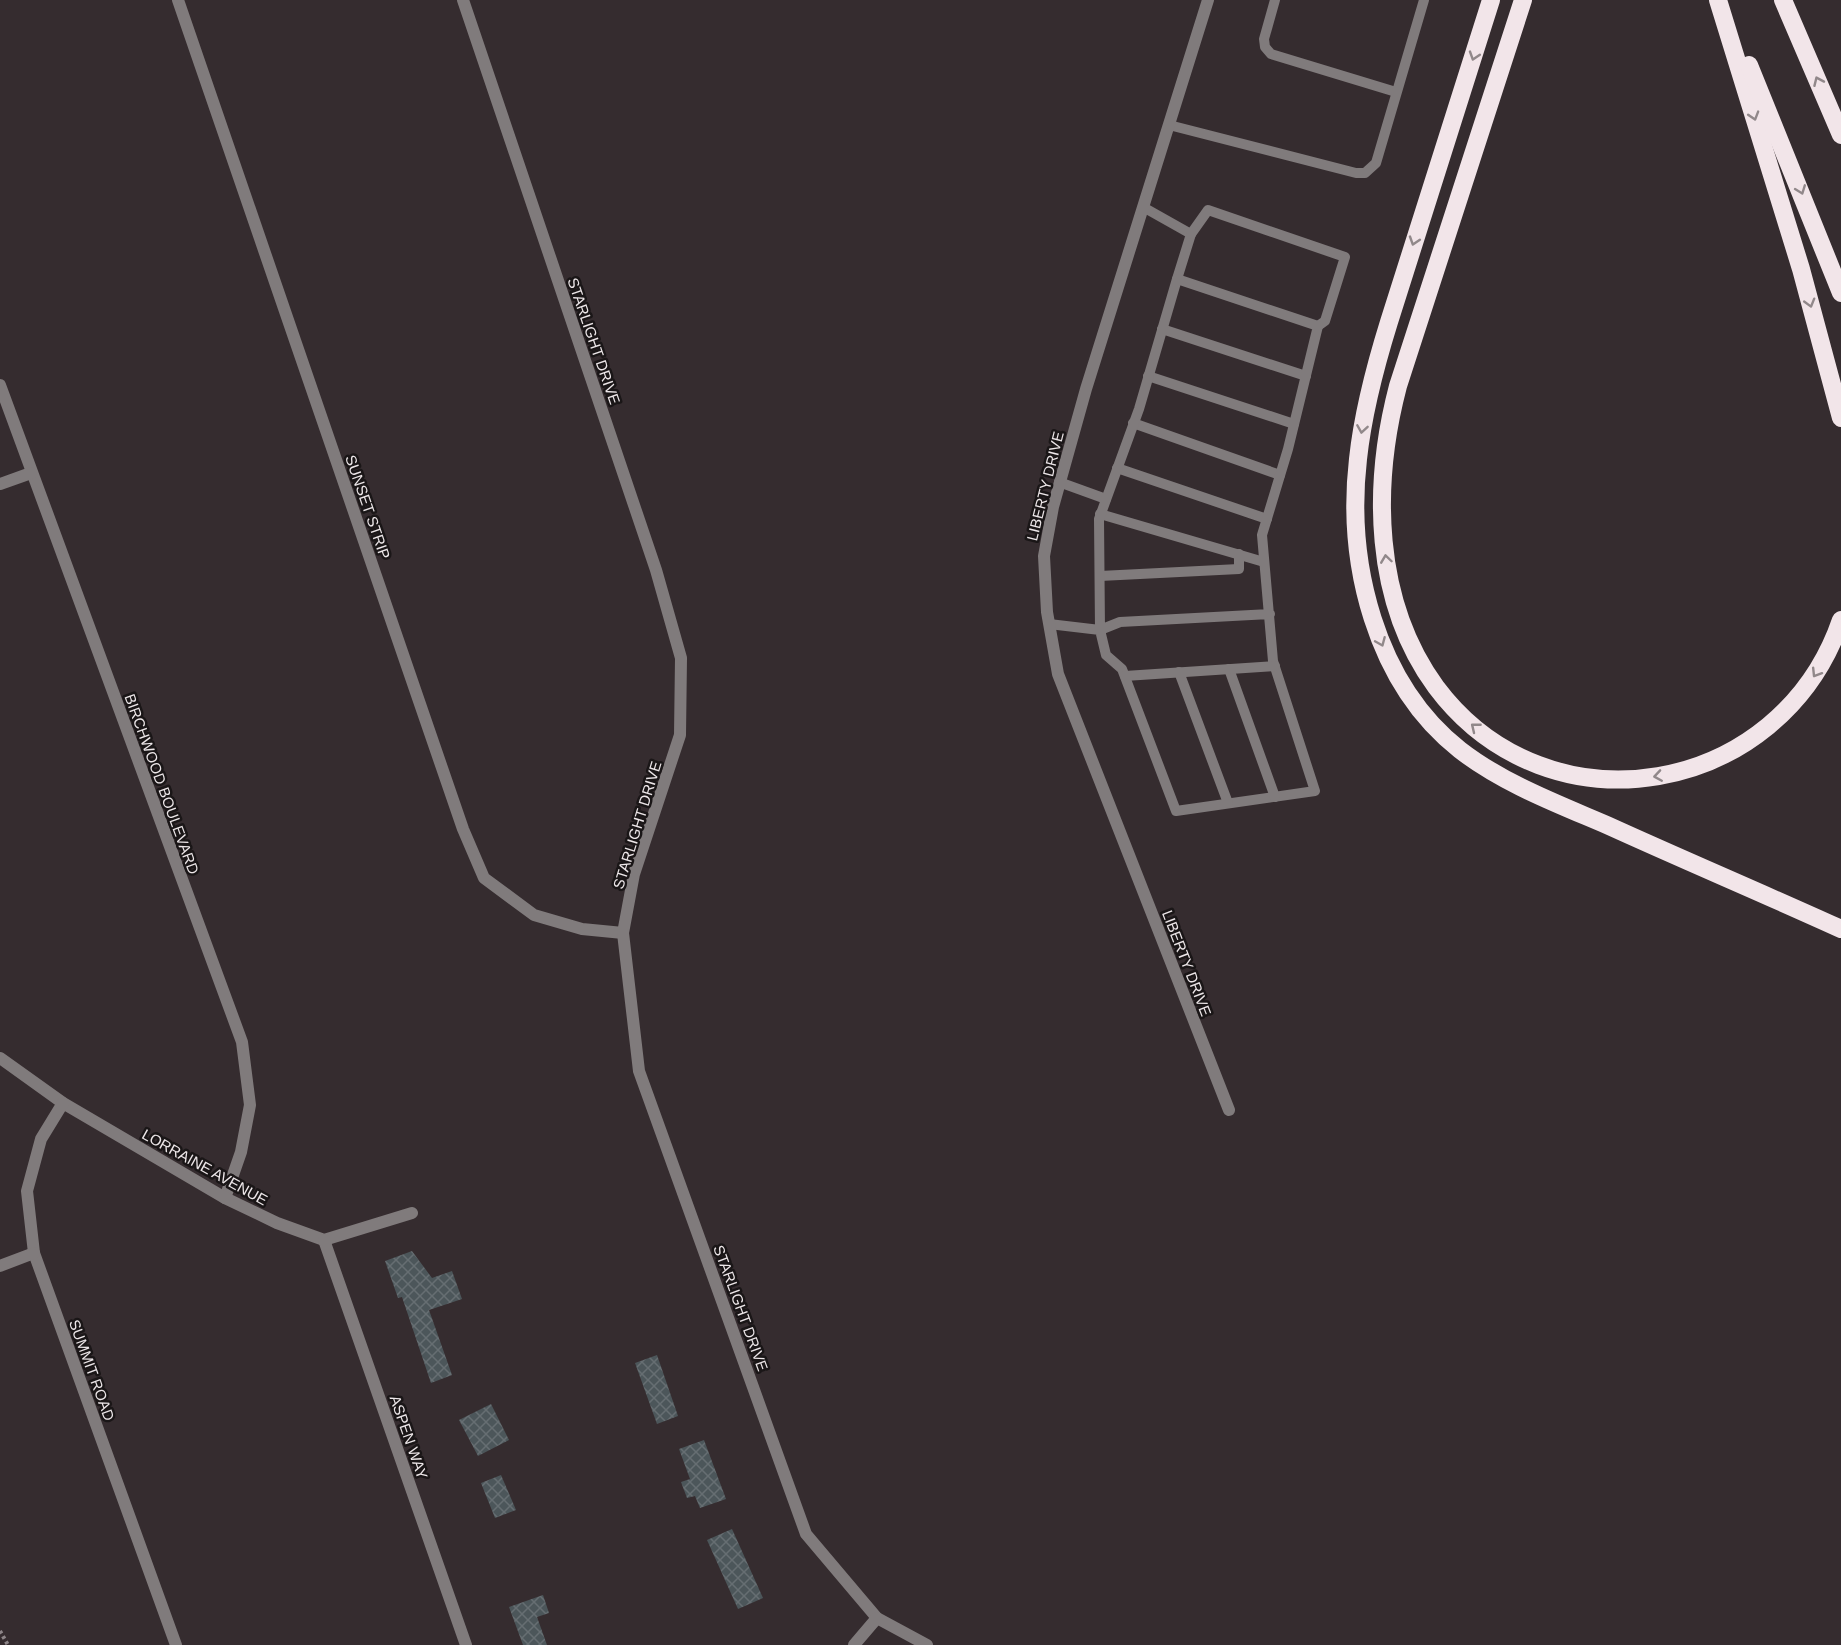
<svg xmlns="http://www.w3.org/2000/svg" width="1841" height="1645" viewBox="0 0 1841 1645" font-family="Arial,sans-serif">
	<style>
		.building { fill: url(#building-cross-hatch) }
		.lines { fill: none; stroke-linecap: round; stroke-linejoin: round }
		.path { stroke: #8d8588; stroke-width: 4; stroke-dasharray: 3 3; stroke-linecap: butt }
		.service { stroke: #807b7c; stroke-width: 10 }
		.minor { stroke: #807b7c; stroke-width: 12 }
		.motorway { stroke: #f2e5e9; stroke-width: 18 }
		.oneway { stroke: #91888a }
		.labels { text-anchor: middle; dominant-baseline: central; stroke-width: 5; stroke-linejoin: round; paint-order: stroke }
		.street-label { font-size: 15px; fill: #ede7e9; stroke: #1a1617 }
	</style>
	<defs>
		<pattern id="building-cross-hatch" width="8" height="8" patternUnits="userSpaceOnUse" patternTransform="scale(1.5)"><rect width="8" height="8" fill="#4c565a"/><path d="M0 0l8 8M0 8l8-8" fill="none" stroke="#666e72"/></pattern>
	</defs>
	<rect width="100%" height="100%" fill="#352c2f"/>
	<g class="building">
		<polygon points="412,1251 432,1278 452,1271 462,1299 429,1310 452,1375 431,1383 402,1297 398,1298 385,1261"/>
		<polygon points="657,1355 678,1416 657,1424 635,1363"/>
		<polygon points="491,1404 509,1440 478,1456 459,1420"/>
		<polygon points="704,1440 726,1499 700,1508 695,1496 687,1498 681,1482 690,1479 679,1449"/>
		<polygon points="501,1475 516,1510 495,1518 481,1483"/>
		<polygon points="732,1529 763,1598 738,1609 707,1540"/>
		<polygon points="543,1595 549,1613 537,1617 547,1645 523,1645 509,1607"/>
	</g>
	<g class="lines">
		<polyline class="path" points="0,1631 8,1645"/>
		<g class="service">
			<polyline points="1275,0 1264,39 1265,47 1271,54 1396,92"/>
			<polyline points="1169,125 1356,173 1365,173 1376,163 1424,0"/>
			<polyline points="1143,207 1191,234 1177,279"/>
			<polyline points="1191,234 1208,210 1345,257 1325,321 1318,326"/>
			<polyline points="1162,329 1306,376"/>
			<polyline points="1148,376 1294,424"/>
			<polyline points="1133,423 1280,475"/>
			<polyline points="1117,468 1267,519"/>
			<polyline points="1059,482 1106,499"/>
			<polyline points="1100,514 1264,562"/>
			<polyline points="1100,576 1239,569 1239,554"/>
			<polyline points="1049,624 1100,630 1106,655 1122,669 1176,811 1315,791 1273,661 1262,535 1288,449 1318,326 1177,279 1139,409 1099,519 1100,630 1120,622 1270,614"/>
			<polyline points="1229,669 1275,797"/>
			<polyline points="1179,672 1228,803"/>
			<polyline points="1125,676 1275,666"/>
		</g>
		<g class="minor">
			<polyline points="178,0 463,829 484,878 534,915 582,929 623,933"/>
			<polyline points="463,0 656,570 681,658 680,735 634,874 623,933 639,1071 806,1534 877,1618 927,1645"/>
			<polyline points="1208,0 1086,389 1053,507 1044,556 1047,612 1058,674 1229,1110"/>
			<polyline points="0,385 242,1042 250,1105 241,1152 225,1198"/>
			<polyline points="0,484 31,473"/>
			<polyline points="0,1058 63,1103 225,1198 277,1223 324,1240 412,1213"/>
			<polyline points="63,1103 41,1139 27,1191 34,1253 176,1645"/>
			<polyline points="324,1240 466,1645"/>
			<polyline points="0,1266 34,1253"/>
			<polyline points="854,1645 877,1618"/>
		</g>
		<g class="motorway">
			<path d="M1491 0 1389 322C1375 367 1363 412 1358 459 1346 563 1375 683 1460 750 1504 784 1558 804 1609 826 1686 861 1764 894 1841 929"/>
			<path d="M1523 0 1398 386C1372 485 1373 601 1436 687 1549 838 1781 796 1841 620"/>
			<polyline points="1718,0 1801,269 1841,418"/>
			<polyline points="1783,0 1841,135"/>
			<polyline points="1749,65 1841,293"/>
		</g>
	</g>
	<defs><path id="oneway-chevron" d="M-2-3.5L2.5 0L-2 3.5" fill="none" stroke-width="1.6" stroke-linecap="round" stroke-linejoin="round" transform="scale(1.5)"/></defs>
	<g class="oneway">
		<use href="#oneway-chevron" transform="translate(1474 56) rotate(108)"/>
		<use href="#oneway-chevron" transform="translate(1818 81) rotate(-114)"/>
		<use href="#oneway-chevron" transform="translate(1754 116) rotate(73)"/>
		<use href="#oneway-chevron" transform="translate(1801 190) rotate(69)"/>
		<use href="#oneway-chevron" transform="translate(1414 241) rotate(108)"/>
		<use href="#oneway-chevron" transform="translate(1810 303) rotate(74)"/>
		<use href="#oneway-chevron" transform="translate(1362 429) rotate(99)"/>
		<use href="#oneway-chevron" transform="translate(1386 559) rotate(-98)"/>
		<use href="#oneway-chevron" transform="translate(1381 642) rotate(67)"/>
		<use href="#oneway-chevron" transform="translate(1816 673) rotate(122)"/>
		<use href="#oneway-chevron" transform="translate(1475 727) rotate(-141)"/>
		<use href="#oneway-chevron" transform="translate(1658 776) rotate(171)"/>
	</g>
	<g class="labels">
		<g class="street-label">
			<text transform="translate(594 341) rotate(71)">STARLIGHT DRIVE</text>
			<text transform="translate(1045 486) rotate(-76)">LIBERTY DRIVE</text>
			<text transform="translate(368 507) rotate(71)">SUNSET STRIP</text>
			<text transform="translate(162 784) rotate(70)">BIRCHWOOD BOULEVARD</text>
			<text transform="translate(637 825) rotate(-73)">STARLIGHT DRIVE</text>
			<text transform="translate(1187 963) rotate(69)">LIBERTY DRIVE</text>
			<text transform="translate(205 1167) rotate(29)">LORRAINE AVENUE</text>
			<text transform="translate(741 1308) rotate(70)">STARLIGHT DRIVE</text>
			<text transform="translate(92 1370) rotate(70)">SUMMIT ROAD</text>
			<text transform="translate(409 1437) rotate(71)">ASPEN WAY</text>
		</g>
	</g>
</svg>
